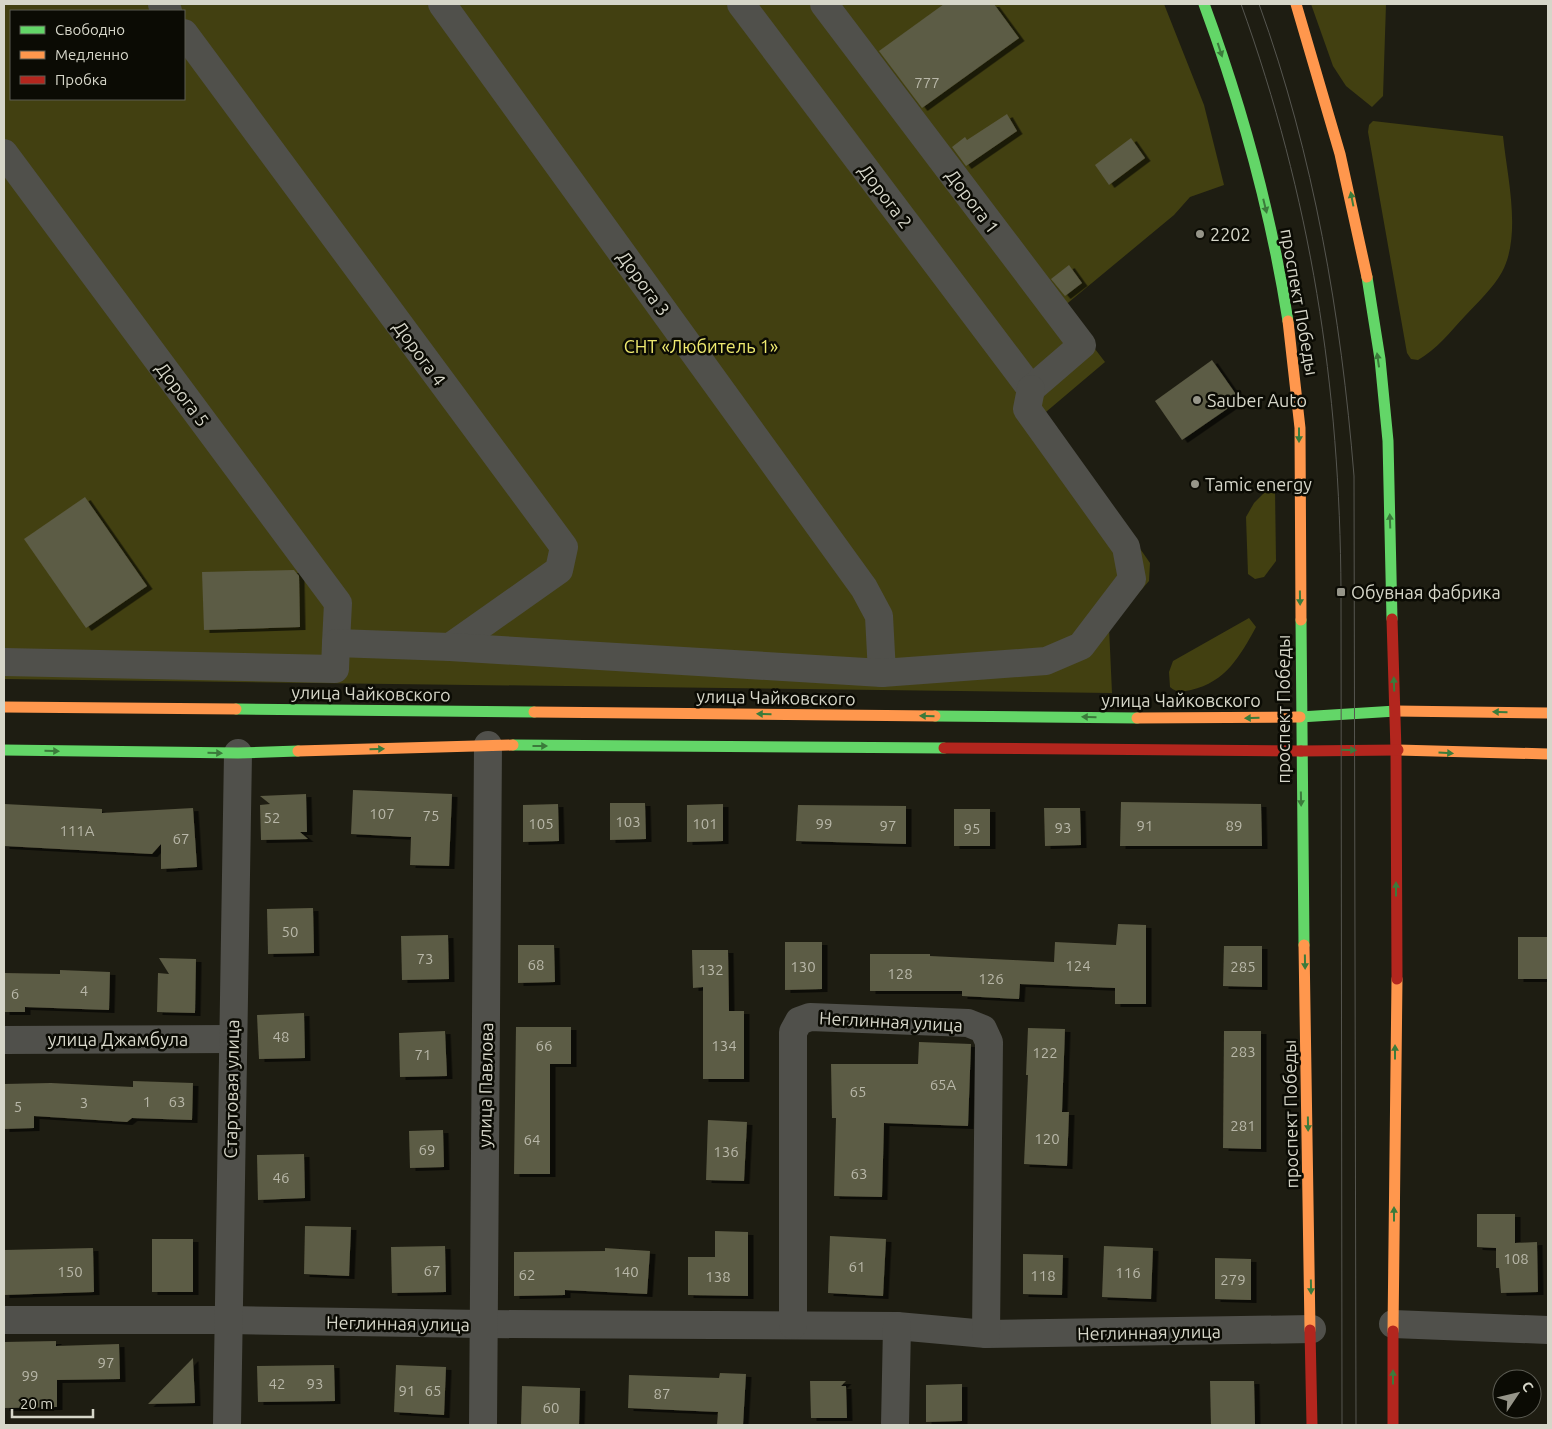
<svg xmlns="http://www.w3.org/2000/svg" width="1552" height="1429" viewBox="0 0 1552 1429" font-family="Ubuntu,sans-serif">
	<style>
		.green { fill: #424011; fill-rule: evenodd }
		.building { fill: #5c5b44; filter: url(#shadow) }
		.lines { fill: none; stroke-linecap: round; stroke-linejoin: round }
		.street { stroke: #50504b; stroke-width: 28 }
		.fast { stroke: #63d668; stroke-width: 11 }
		.slow { stroke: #ff974d; stroke-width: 11 }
		.jam { stroke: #b3261e; stroke-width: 11 }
		.tram { stroke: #565650; stroke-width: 1 }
		.oneway { fill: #3b7b3b }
		.poi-dot { fill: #969589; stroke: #0b0b04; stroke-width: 2 }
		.labels { text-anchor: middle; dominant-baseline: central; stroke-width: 5; stroke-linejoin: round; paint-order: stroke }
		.number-label { font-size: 15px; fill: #b8b7a8 }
		.street-label { font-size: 18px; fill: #d6d6c9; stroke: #0b0b04 }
		.poi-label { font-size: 18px; fill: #d6d6c9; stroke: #0b0b04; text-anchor: start }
		.park-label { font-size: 18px; fill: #eee96f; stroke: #0b0b04 }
	</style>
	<defs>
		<filter id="shadow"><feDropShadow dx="5.5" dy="3" stdDeviation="0" flood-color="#0009"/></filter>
	</defs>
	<rect width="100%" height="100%" fill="#1e1d12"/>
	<g class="green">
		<path d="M4 4H1164L1204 105 1224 185 1190 197 1174 215 1063 307 1105 362 1040 417 1089 475 1150 563 1149 581 1109 627 1112 693 4 679ZM11 11H184V99H11Z"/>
		<polygon points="1311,4 1386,4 1383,96 1372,107 1346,86 1333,66"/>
		<path d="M1373 121 1503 136C1507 176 1522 235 1502 272 1493 288 1478 302 1465 316 1451 331 1436 350 1418 360L1411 359 1407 353 1368 132 1369 125Z"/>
		<polygon points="1273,488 1275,490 1276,561 1264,577 1255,579 1248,574 1246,517 1254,503 1268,489"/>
		<path d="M1249 618 1256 627C1240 656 1226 682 1191 690 1182 692 1177 693 1170 687L1169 672 1173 661Z"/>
	</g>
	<g class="building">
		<polygon points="944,4 994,4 1019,38 922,108 879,51"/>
		<polygon points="1007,114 1017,131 966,166 952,147 965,137 967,140"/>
		<polygon points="1131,138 1145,158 1109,185 1095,165"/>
		<polygon points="1069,265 1082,283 1065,296 1051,279"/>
		<polygon points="1212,360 1240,400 1182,440 1155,401"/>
		<polygon points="85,497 147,586 86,628 24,539"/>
		<polygon points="294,570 299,576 300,627 204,630 202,572"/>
		<polygon points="353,790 452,794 449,866 410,865 411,837 351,834"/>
		<polygon points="306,794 307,832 300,832 308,839 261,840 260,805 270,804 260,796"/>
		<polygon points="1121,802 1261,804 1262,846 1120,846"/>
		<polygon points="610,803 645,803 646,839 610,840"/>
		<polygon points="4,804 102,809 102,813 193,808 197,867 161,869 161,844 152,854 4,846"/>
		<polygon points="558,804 559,841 523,842 523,805"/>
		<polygon points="723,804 723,841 687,842 687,805"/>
		<polygon points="798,805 906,806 906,844 796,841"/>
		<polygon points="1044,808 1080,808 1081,845 1045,846"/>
		<rect x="954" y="809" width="36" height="37"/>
		<polygon points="313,908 314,953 268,954 267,909"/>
		<polygon points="1118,924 1146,925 1146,1004 1115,1004 1115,988 1020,984 1019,999 962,996 962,991 870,991 870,954 930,954 930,956 1054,962 1055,942 1116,945"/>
		<polygon points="448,935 449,979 402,980 401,936"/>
		<rect x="1518" y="937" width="30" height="42"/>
		<polygon points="785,942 822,942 822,989 785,990"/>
		<polygon points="518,945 554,945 555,982 518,983"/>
		<polygon points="1224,946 1262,946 1262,987 1223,986"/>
		<polygon points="692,950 728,950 729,1011 744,1011 744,1079 703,1079 703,987 693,988"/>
		<polygon points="159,958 196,959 195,1013 157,1012 158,973 169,974"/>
		<polygon points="60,970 110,972 109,1010 25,1007 25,1012 4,1012 4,973 60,974"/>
		<polygon points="304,1013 305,1058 259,1059 257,1015"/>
		<polygon points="516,1027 571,1027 571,1064 550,1064 550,1174 514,1174"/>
		<polygon points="1028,1028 1065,1029 1062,1112 1069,1112 1067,1166 1024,1164 1028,1075 1026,1075"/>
		<polygon points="445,1031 447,1076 400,1077 399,1033"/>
		<polygon points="1224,1031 1261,1031 1261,1149 1223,1148"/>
		<polygon points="919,1042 971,1044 968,1126 884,1123 882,1197 834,1196 836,1118 832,1118 831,1064 918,1064"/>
		<polygon points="133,1081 193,1083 192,1120 132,1118 127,1122 34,1116 34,1128 4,1129 4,1084 51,1083 133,1087"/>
		<polygon points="708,1120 747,1122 744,1181 706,1180"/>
		<polygon points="443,1130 444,1167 410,1168 409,1131"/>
		<polygon points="304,1154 305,1198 258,1200 257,1155"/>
		<polygon points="1477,1214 1515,1214 1515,1243 1537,1242 1538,1292 1501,1293 1499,1268 1496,1268 1496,1248 1477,1247"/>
		<polygon points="305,1226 351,1227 349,1276 304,1274"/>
		<polygon points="715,1231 748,1232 748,1296 688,1295 688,1257 715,1257"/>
		<polygon points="830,1236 886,1239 883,1296 828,1293"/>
		<rect x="152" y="1239" width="41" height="53"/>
		<polygon points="445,1246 446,1292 392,1293 391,1247"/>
		<polygon points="1104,1246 1153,1248 1151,1299 1102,1297"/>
		<polygon points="93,1248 94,1292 4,1295 4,1250"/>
		<polygon points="605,1248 650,1251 647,1294 565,1290 565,1295 514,1296 514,1252 605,1251"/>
		<polygon points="1023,1254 1063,1255 1062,1295 1023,1294"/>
		<polygon points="1215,1258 1251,1259 1251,1300 1215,1299"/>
		<polygon points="56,1341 56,1346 119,1344 120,1379 57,1380 57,1407 4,1408 4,1342"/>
		<polygon points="193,1358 195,1403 148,1404"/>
		<polygon points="334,1365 335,1401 258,1402 257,1366"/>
		<polygon points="396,1365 446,1367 444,1415 394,1412"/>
		<polygon points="720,1373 746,1374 743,1425 717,1425 718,1412 628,1408 629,1375 719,1378"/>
		<polygon points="810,1381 846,1381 841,1386 846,1386 847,1418 811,1418"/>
		<polygon points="1210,1381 1254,1381 1255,1424 1211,1425"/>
		<polygon points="962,1384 962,1421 926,1422 926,1385"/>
		<polygon points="522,1386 580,1388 579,1425 521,1425"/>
	</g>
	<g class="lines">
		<g class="street">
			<polyline points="162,4 168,11"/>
			<polyline points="442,4 864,588 879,616 882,673"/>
			<polyline points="741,4 1031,389"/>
			<polyline points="824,4 1082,345 1031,389"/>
			<polyline points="184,33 564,547 559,570 450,647"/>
			<polyline points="4,153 338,603 336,643"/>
			<polyline points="4,662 335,669 336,643 450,647 882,673 1046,661 1081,646 1132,579 1126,547 1027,409 1031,389"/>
			<polyline points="4,1040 232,1039"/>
			<polyline points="4,1320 229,1320 483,1324 897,1326 986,1334 1312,1329"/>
			<polyline points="1393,1324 1548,1330"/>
			<polyline points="793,1325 793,1032 799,1021 810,1017 968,1023 983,1029 989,1042 986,1334"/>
			<polyline points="227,1425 238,753"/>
			<polyline points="483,1425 488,745"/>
			<polyline points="895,1425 897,1326"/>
		</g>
		<g class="fast">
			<path d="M1204 4C1242 107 1271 212 1288 321"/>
			<polyline points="1367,277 1380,359 1388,441 1392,619"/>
			<polyline points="1301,620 1304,945"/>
			<polyline points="236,709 534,712"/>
			<polyline points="935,716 1137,718"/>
			<polyline points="1300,717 1396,711"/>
			<polyline points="513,745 944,748"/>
			<polyline points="4,750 238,753 298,751"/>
		</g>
		<g class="slow">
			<polyline points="1296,4 1340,154 1367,277"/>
			<polyline points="1288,321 1300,428 1301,620"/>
			<polyline points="4,707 236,709"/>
			<polyline points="1396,711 1548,713"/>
			<polyline points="534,712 935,716"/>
			<polyline points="1137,718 1300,717"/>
			<polyline points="1398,750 1548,754"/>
			<polyline points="298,751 513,745"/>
			<polyline points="1304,945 1310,1330"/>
			<polyline points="1393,1331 1397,979"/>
		</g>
		<g class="jam">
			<polyline points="1392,619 1396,751 1397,979"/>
			<polyline points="944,748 1301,751"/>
			<polyline points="1301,751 1398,750"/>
			<polyline points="1310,1330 1312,1425"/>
			<polyline points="1393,1425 1393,1331"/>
		</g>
		<g class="tram">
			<path d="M1241 4C1311 198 1340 386 1341 592L1342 1425"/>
			<path d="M1259 4C1314 156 1341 315 1354 476L1356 1425"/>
		</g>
	</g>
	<defs><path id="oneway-solid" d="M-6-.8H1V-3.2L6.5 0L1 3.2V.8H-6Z" transform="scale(1.25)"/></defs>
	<g class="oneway">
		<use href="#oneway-solid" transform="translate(1220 50) rotate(72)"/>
		<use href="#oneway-solid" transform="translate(1352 199) rotate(-101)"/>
		<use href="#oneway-solid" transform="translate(1265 206) rotate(76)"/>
		<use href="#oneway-solid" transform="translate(1378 360) rotate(-98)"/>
		<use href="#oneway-solid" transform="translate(1299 435) rotate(90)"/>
		<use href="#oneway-solid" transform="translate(1390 521) rotate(-92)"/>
		<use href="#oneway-solid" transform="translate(1300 598) rotate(89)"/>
		<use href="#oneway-solid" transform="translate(1394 684) rotate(-92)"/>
		<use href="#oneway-solid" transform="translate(1500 712) rotate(-179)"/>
		<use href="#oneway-solid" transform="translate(764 714) rotate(-179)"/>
		<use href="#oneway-solid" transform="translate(927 716) rotate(-179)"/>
		<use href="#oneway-solid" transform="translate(1089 717) rotate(-179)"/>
		<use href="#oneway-solid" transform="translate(1252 718) rotate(178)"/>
		<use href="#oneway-solid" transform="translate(540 746)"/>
		<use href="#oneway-solid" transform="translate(377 749) rotate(-2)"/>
		<use href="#oneway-solid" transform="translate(1349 750) rotate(1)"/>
		<use href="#oneway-solid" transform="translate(52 751) rotate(1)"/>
		<use href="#oneway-solid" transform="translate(215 753) rotate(1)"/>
		<use href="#oneway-solid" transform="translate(1446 753) rotate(3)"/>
		<use href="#oneway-solid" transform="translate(1301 799) rotate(89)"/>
		<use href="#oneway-solid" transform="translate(1396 889) rotate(-90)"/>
		<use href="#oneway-solid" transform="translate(1305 962) rotate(89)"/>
		<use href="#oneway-solid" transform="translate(1395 1052) rotate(-90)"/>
		<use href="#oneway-solid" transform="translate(1308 1124) rotate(89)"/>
		<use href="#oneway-solid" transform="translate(1394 1214) rotate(-90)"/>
		<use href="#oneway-solid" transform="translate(1311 1287) rotate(89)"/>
		<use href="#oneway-solid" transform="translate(1393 1377) rotate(-90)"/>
	</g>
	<g class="poi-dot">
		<circle cx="1200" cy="234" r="5"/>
		<circle cx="1197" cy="400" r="5"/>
		<circle cx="1195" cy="484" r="5"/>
		<rect x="1336" y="587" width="10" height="10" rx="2.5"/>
	</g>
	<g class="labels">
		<g class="number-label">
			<text x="927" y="82">777</text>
			<text x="382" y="813">107</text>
			<text x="431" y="815">75</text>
			<text x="272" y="817">52</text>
			<text x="628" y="821">103</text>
			<text x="541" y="823">105</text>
			<text x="705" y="823">101</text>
			<text x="824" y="823">99</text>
			<text x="888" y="825">97</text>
			<text x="1145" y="825">91</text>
			<text x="1234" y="825">89</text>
			<text x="1063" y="827">93</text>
			<text x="972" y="828">95</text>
			<text x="77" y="830">111А</text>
			<text x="181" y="838">67</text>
			<text x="290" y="931">50</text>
			<text x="425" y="958">73</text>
			<text x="536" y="964">68</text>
			<text x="1078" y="965">124</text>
			<text x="803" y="966">130</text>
			<text x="1243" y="966">285</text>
			<text x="711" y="969">132</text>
			<text x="900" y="973">128</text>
			<text x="991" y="978">126</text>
			<text x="84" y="990">4</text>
			<text x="15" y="993">6</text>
			<text x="281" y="1036">48</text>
			<text x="544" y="1045">66</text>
			<text x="724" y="1045">134</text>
			<text x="1243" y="1051">283</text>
			<text x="1045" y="1052">122</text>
			<text x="423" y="1054">71</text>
			<text x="943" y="1084">65А</text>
			<text x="858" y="1091">65</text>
			<text x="147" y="1101">1</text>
			<text x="177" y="1101">63</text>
			<text x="84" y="1102">3</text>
			<text x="18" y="1106">5</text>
			<text x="1243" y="1125">281</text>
			<text x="1047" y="1138">120</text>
			<text x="532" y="1139">64</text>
			<text x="427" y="1149">69</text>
			<text x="726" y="1151">136</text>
			<text x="859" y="1173">63</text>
			<text x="281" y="1177">46</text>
			<text x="1516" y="1258">108</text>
			<text x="857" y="1266">61</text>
			<text x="432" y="1270">67</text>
			<text x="70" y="1271">150</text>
			<text x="626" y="1271">140</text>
			<text x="1128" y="1272">116</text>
			<text x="527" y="1274">62</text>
			<text x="1043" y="1275">118</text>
			<text x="718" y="1276">138</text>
			<text x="1233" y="1279">279</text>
			<text x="106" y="1362">97</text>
			<text x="30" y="1375">99</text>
			<text x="277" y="1383">42</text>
			<text x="315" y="1383">93</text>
			<text x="407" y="1390">91</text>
			<text x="433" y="1390">65</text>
			<text x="662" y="1393">87</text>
			<text x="551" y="1407">60</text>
		</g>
		<g class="street-label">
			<text transform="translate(886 196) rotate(53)">Дорога 2</text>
			<text transform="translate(973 201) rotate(53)">Дорога 1</text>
			<text transform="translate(644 283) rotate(54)">Дорога 3</text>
			<text transform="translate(1300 302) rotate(80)">проспект Победы</text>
			<text transform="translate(420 353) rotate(54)">Дорога 4</text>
			<text transform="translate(183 394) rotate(53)">Дорога 5</text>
			<text transform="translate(371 693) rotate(1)">улица Чайковского</text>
			<text transform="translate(776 697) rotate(1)">улица Чайковского</text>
			<text x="1181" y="700">улица Чайковского</text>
			<text transform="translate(1283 709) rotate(-90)">проспект Победы</text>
			<text transform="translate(891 1021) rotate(3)">Неглинная улица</text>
			<text x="118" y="1039">улица Джамбула</text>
			<text transform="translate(485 1085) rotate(-89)">улица Павлова</text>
			<text transform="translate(231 1089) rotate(-89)">Стартовая улица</text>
			<text transform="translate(1290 1114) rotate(-91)">проспект Победы</text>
			<text transform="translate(398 1323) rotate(1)">Неглинная улица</text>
			<text transform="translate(1149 1332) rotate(-1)">Неглинная улица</text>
		</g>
		<g class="poi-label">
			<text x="1210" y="234">2202</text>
			<text x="1207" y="400">Sauber Auto</text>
			<text x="1205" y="484">Tamic energy</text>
			<text x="1351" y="592">Обувная фабрика</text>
		</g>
		<g class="park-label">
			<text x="701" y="346">СНТ «Любитель 1»</text>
		</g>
	</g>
	<rect width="1552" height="1429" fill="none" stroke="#d6d6c9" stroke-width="10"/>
	<rect x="10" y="10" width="175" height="90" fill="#0b0b04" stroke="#5c5c53"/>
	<rect x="20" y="26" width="25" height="8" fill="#63d668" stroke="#5c5c53"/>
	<text x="55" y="35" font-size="15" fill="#d6d6c9">Свободно</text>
	<rect x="20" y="51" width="25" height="8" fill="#ff974d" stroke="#5c5c53"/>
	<text x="55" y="60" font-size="15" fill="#d6d6c9">Медленно</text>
	<rect x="20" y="76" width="25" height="8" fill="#b3261e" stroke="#5c5c53"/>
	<text x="55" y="85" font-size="15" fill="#d6d6c9">Пробка</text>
	<g transform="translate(1517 1394) rotate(55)"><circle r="24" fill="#0b0b04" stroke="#5c5c53"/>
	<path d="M0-4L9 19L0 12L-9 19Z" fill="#969589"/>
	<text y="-8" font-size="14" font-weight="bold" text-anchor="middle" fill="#d6d6c9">С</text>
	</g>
	<path d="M12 1409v8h81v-8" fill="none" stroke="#d6d6c9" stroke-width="2.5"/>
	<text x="20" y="1409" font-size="15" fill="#d6d6c9" stroke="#0b0b04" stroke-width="4" paint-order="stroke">20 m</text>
</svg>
